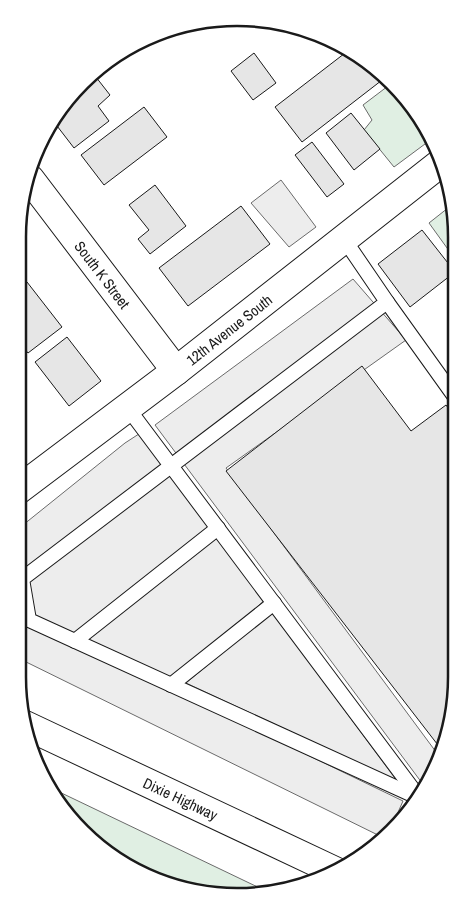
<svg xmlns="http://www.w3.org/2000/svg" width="474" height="914" viewBox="0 0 474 914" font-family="'Archivo Narrow',sans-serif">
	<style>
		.green { fill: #e0efe3; stroke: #6a6a6a }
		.parking { fill: #ededed; stroke: #6a6a6a }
		.building { fill: #e6e6e6; stroke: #1a1a1a }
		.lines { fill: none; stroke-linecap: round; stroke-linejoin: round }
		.service-casing { stroke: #1a1a1a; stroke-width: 16 }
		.minor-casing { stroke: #1a1a1a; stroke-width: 30 }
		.tertiary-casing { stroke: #1a1a1a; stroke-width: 30 }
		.primary-casing { stroke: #1a1a1a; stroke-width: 30 }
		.service { stroke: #fff; stroke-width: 14 }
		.minor { stroke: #fff; stroke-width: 28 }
		.tertiary { stroke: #fff; stroke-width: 28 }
		.primary { stroke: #fff; stroke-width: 28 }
		.labels { text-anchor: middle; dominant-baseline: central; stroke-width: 4; stroke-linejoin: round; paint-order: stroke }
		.street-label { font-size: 15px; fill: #1a1a1a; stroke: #fff }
		.rim { fill: none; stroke: #1a1a1a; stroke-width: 2.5 }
	</style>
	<rect width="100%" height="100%" fill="#fff"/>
	<g class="green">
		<polygon points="392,83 419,115 429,141 394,167 364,130 372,120 363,105"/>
		<polygon points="453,204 455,208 455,259 429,223"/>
		<polygon points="51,788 268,892 252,896 182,889 107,852 63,811"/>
	</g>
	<g class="parking">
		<polygon points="281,180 316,227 289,247 251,203"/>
		<polygon points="353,279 406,340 226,468 439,756 434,774 425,787 155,425"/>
		<polygon points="145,430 269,596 171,685 63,637 403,801 388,835 384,838 18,658 18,529 125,443"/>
		<polygon points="272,612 397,781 186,683"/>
	</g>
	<g class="building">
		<polygon points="349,50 386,77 302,142 275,107"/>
		<polygon points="254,53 276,83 253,100 231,71"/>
		<polygon points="92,72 110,95 98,106 109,121 74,148 54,122"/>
		<polygon points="144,107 167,137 104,185 81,155"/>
		<polygon points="351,113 380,149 354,170 326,133"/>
		<polygon points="312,142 344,184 327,197 295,155"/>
		<polygon points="155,185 186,226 150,254 138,239 149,230 129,205"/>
		<polygon points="241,206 270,244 188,306 159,268"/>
		<polygon points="422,230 455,272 410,307 378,264"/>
		<polygon points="27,282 62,327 28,353 18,341 18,289"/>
		<polygon points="67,337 101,381 69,406 35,362"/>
		<polygon points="362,366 411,431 446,405 455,417 456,691 441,749 226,471"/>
	</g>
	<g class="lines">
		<defs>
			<g id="service">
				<polyline points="344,239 387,302 22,579 29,620 417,797"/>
				<polyline points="387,302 455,397"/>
				<polyline points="127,407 418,796"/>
				<polyline points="75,641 218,528"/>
				<polyline points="171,685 274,603"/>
			</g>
			<g id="minor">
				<path id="s1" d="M30 179 176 371"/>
			</g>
			<g id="tertiary">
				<path id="s2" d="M18 490 176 371 438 165"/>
			</g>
			<g id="primary">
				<path id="s3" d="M25 725 337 872"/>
			</g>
		</defs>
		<use href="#service" class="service-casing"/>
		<use href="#minor" class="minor-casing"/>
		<use href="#tertiary" class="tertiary-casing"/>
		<use href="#primary" class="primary-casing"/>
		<use href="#service" class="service"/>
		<use href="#minor" class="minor"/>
		<use href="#tertiary" class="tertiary"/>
		<use href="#primary" class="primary"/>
	</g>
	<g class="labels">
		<g class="street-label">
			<text stroke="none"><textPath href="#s1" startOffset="120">South K Street</textPath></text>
			<text stroke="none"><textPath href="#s2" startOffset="265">12th Avenue South</textPath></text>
			<text stroke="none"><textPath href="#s3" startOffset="172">Dixie Highway</textPath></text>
		</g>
	</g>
	<path d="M0 0H474V914H0ZM237 26H237A211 211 0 0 1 448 237V677A211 211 0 0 1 237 888H237A211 211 0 0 1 26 677V237A211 211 0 0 1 237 26Z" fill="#fff" fill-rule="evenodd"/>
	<path class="rim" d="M237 26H237A211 211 0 0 1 448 237V677A211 211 0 0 1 237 888H237A211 211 0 0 1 26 677V237A211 211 0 0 1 237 26Z"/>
</svg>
